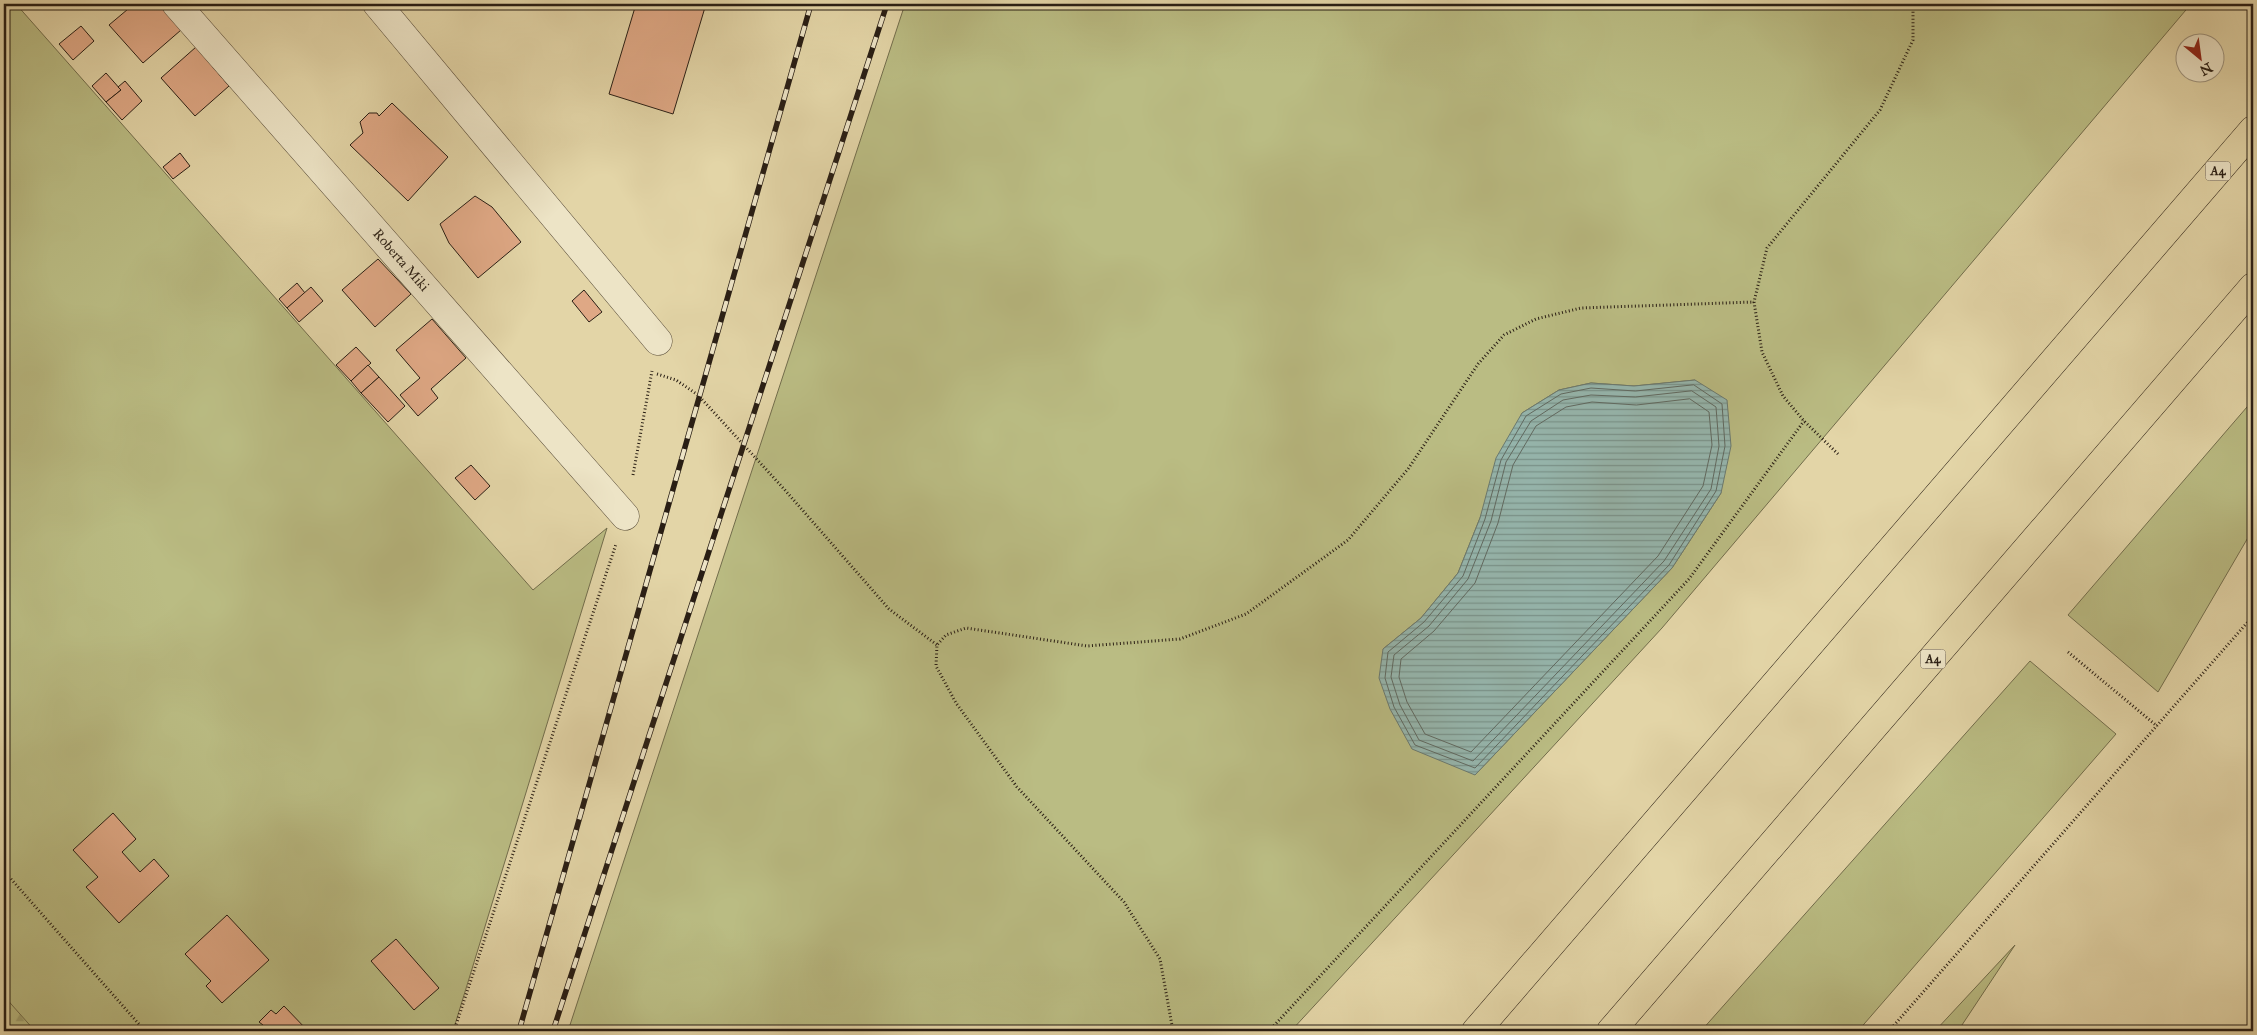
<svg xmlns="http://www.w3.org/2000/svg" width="2257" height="1035" viewBox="0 0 2257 1035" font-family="'IM FELL Great Primer',serif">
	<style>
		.grass { fill: #babc83; stroke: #726d4c; fill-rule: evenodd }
		.forest { fill: url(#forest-firs); stroke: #726d4c }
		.water { fill: url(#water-rules); stroke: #6a7a71 }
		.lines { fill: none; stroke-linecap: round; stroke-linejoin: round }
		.shore { stroke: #606a62; stroke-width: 1 }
		.building { fill: #dfa885; stroke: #291e14 }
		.street-casing { stroke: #584c39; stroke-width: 29 }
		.highway-casing { stroke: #291e14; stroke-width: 29 }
		.path { stroke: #291e14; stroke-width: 3; stroke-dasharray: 1 2.5; stroke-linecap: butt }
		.street { stroke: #ede4c6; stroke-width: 28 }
		.highway { stroke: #e3d5a7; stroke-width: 28 }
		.rail-casing { stroke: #291e14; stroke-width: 5.5 }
		.rail { stroke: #ede4c6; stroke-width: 4; stroke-dasharray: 11; stroke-linecap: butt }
		.labels { text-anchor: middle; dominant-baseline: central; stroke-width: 5; stroke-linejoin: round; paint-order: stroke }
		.shield { fill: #ede4c6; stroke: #645949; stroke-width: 1 }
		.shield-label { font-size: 12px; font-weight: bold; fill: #291e14 }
		.street-label { font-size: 14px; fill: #291e14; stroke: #ede4c6 }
	</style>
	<defs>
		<pattern id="forest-firs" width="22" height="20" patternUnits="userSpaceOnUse" patternTransform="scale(1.25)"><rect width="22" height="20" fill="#babc83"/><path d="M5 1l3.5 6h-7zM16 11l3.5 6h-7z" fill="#a0a170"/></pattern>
		<pattern id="water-rules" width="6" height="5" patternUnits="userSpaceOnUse" patternTransform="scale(1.25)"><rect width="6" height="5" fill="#96b7af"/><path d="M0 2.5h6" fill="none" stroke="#7a948d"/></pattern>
	</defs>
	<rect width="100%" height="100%" fill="#e3d5a7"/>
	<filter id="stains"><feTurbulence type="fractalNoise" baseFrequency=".004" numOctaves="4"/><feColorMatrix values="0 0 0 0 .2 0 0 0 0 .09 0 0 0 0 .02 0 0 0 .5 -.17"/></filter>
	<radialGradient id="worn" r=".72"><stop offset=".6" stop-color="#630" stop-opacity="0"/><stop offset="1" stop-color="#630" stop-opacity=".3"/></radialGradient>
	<g class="grass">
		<polygon points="4,4 16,4 533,590 607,528 453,1031 4,1031"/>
		<path d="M905 4H2191L1662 628 1291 1031H568ZM1695 380 1721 493 1672 568 1475 775 1383 649 1421 618 1458 573 1522 413 1559 390 1591 383 1634 386Z"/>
		<polygon points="2253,400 2253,529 2158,692 2068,615"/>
		<polygon points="2030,661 2116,734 1858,1031 1701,1031"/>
		<polygon points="2015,945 1958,1031 1935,1031"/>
	</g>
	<polygon class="forest" points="4,996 35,1031 4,1031"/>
	<polygon class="water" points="1695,380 1727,400 1731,446 1721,493 1672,568 1475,775 1412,749 1390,709 1379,678 1383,649 1421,618 1458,573 1480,518 1496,458 1522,413 1559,390 1591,383 1634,386"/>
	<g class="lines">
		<g class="shore">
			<polygon points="1694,385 1722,404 1725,446 1716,491 1669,565 1475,768 1415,745 1394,707 1385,678 1388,652 1424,622 1463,576 1485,519 1501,460 1526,416 1561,394 1591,388 1635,391"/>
			<polygon points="1692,391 1716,407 1719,446 1711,489 1664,561 1473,761 1419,740 1400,705 1391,677 1394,655 1429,626 1468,579 1491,521 1506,462 1531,421 1563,400 1591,395 1635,397"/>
			<polygon points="1690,399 1709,412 1712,445 1703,486 1658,556 1471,752 1425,734 1407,702 1399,677 1401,659 1434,631 1475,583 1498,523 1513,465 1536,426 1566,407 1592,402 1636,405"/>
		</g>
	</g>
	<g class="building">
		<polygon points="134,4 158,4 181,30 143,63 109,25"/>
		<polygon points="636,4 706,4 673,114 609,94"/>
		<polygon points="81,26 94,41 73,60 59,44"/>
		<polygon points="196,47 229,86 195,116 161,78"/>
		<polygon points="106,73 121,90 106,102 92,86"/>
		<polygon points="125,81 142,101 122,120 106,102 121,90 118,87"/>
		<polygon points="392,103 448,157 408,201 350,145 363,133 360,122 369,113 377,113 379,116"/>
		<polygon points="180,153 190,166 173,179 163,167"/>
		<polygon points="475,196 492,207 521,242 478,278 449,243 440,224"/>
		<polygon points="378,259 411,294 375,327 342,290"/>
		<polygon points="297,283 305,293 287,308 279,299"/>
		<polygon points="311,287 323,301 299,322 287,308"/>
		<polygon points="584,290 602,312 589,322 572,301"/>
		<polygon points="432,319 466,358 431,389 438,398 418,416 400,395 420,378 396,350"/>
		<polygon points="356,347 371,363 351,381 336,365"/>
		<polygon points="368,365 379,377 361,393 351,381"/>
		<polygon points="379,377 405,406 388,422 361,393"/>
		<polygon points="471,465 490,486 475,500 455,478"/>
		<polygon points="113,813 136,839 122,852 140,872 154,859 169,876 119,923 86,887 98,877 73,850"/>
		<polygon points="227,915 269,960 222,1003 206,986 211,981 185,954"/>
		<polygon points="396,939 439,988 414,1010 371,961"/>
		<polygon points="284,1006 308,1031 257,1031 263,1025 259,1022 271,1010 276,1014"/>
	</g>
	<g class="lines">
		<defs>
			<g id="street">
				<polyline points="176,4 625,516"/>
				<polyline points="377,4 658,341"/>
			</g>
			<g id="highway">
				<polyline points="1476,1031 2253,130"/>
				<polyline points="1611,1031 2253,287"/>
			</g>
		</defs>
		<use href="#street" class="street-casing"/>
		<use href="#highway" class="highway-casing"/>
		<g class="path">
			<polyline points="657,374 676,380 698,395 784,489 889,609 937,645"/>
			<polyline points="1838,454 1804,421 1783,396 1762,352 1754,302 1767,248 1880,110 1913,40 1913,4"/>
			<polyline points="633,475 652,371"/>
			<polyline points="2068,652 2157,726"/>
			<polyline points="4,871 145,1031"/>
			<polyline points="454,1031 616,544"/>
			<polyline points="1173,1031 1160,959 1124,902 1017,787 956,703 936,666 937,645 946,635 966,628 1087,646 1180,639 1246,614 1348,540 1408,469 1478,364 1504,335 1536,319 1581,308 1754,302"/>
			<polyline points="1269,1031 1689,579 1804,421"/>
			<polyline points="1889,1031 2253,616"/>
		</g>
		<use href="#street" class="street"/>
		<use href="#highway" class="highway"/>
		<defs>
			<g id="rail">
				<polyline points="519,1031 811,4"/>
				<polyline points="553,1031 887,4"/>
			</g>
		</defs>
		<use href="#rail" class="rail-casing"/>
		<use href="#rail" class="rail"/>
	</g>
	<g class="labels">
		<g class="shield">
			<rect x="2205.5" y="161.5" width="25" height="19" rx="4"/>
			<rect x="1920.5" y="649.5" width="25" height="19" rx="4"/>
		</g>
		<g class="shield-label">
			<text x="2218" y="171">A4</text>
			<text x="1933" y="659">A4</text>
		</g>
		<g class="street-label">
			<text transform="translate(401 260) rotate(49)">Roberta Miki</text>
		</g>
	</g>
	<rect width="2257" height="1035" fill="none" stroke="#e3d5a7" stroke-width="20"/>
	<rect x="5" y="5" width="2247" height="1025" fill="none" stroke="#291e14" stroke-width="2.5"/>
	<rect x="10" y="10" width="2237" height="1015" fill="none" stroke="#291e14"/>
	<g transform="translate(2200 58) rotate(151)"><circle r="24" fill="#ede4c6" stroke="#9f957f"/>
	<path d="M0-4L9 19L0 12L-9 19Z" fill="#8f2418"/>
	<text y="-8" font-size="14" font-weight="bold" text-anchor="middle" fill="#291e14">N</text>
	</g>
	<rect width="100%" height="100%" filter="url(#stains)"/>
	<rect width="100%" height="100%" fill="url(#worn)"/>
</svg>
